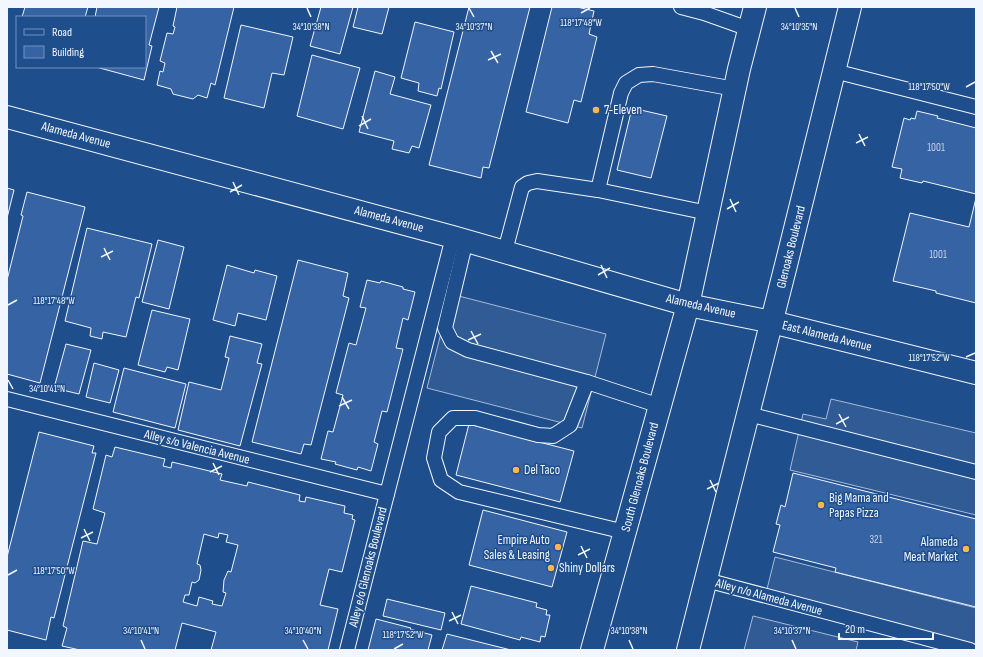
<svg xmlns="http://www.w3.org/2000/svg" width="983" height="657" viewBox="0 0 983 657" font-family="'Sofia Sans Condensed',sans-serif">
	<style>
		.parking { fill: #305b95; stroke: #a8bbd7 }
		.building { fill: #3563a3; stroke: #f2f6ff; fill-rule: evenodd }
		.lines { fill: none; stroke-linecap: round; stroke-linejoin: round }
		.service-casing { stroke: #f2f6ff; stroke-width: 16 }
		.tertiary-casing { stroke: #f2f6ff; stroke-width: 24 }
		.secondary-casing { stroke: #f2f6ff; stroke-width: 24 }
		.service { stroke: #1f4e8c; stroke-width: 14 }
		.tertiary { stroke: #1f4e8c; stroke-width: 22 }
		.secondary { stroke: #1f4e8c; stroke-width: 22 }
		.ticks { fill: none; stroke: #f2f6ff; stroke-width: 1.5 }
		.poi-dot { fill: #ffb74d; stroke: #1f4e8c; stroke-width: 1.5 }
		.labels { text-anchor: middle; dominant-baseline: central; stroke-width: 3; stroke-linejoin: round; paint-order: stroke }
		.number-label { font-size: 11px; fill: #c3d1e8 }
		.poi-label { font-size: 13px; fill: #f2f6ff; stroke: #1f4e8c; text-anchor: start }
		.street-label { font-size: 13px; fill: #f2f6ff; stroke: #1f4e8c }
		.ticks-label { font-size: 10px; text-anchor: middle; fill: #f2f6ff; stroke: #1f4e8c; stroke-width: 3; stroke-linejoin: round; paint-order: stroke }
	</style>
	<rect width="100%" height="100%" fill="#1f4e8c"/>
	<g class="parking">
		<polygon points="451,294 606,334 582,428 427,388"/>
		<polygon points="831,399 976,433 976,515 790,470 803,414 826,419"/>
		<polygon points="775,557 976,608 976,649 766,593"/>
		<polygon points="753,616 858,642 856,650 744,650"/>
	</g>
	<g class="building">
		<polygon points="25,7 88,7 85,17 22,17"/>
		<polygon points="97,7 159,7 149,45 152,46 144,80 96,67 145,67 145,17 95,17"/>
		<polygon points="177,7 234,7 215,85 211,83 207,98 198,95 193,99 173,94 171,89 157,85 160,71 163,72 165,63 160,61 167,33 173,34 175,27 173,26"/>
		<polygon points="321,7 353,7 340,54 310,46"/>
		<polygon points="358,7 389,7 382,34 353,27"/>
		<polygon points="469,7 530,7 489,168 483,167 481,178 429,165"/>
		<polygon points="552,7 577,7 594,11 589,34 597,37 581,102 574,100 568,123 526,112"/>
		<polygon points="415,22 454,32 441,89 439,88 437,96 418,91 419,83 401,78"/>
		<polygon points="241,25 293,37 284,75 272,73 264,108 224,98"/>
		<polygon points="312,55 360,68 343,129 297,116"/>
		<polygon points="375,71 395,77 390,94 431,105 419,148 412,146 409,153 392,149 394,141 359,132"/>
		<polygon points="632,108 667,116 651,178 617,170"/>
		<polygon points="917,111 938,116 937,118 976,128 976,194 923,181 922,183 900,178 902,169 892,167 904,118 910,120 911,118 915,119"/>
		<polygon points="7,188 14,190 7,218"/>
		<polygon points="27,192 85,207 40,383 7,374 7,280 23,216 21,215"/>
		<polygon points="976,198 976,303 936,293 936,291 893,281 910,213 969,227"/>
		<polygon points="87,228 152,244 139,298 136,297 126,337 103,332 102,339 90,336 91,328 65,321"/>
		<polygon points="158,240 184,247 169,309 142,302"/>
		<polygon points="298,260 348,273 343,296 349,298 311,445 304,444 301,454 252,442"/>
		<polygon points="227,265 254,273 255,270 277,276 266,320 238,313 235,326 213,320"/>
		<polygon points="367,280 380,283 381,281 403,287 403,289 415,292 408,320 403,318 396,348 403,349 387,412 382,411 374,442 378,444 371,471 358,467 357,470 335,464 336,462 321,459 328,431 333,432 343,395 336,393 349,343 356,345 366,308 360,307"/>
		<polygon points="152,310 190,319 178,370 167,367 165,372 138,365"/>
		<polygon points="230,336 262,344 257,363 262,364 240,446 178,430 189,382 221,390 229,358 225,357"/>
		<polygon points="66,344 91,350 79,394 54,388"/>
		<polygon points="94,363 119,370 110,403 86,397"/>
		<polygon points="124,368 186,384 175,428 113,412"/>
		<polygon points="469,424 574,451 560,502 456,475"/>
		<polygon points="39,432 94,446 92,453 96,453 54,618 51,617 46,640 7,630 7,557"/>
		<path d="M115 447 165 459 163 466 171 468 172 462 222 474 220 480 247 486 248 482 300 495 299 501 305 502 306 497 345 506 344 513 353 515 352 519 355 520 342 572 329 569 320 605 338 609 328 650H211L216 632 182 623 175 650H80L62 646 67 628 63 626 83 541 97 544 105 513 93 509 106 455 112 457ZM219 533 228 535 226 542 238 545 231 572 228 571 224 580 223 592 226 593 222 606 212 604 213 601 199 597 197 606 183 602 185 595H189L192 582 195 583 199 580 201 570 200 565 197 564 204 534 218 538Z"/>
		<polygon points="793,473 976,519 976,607 835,572 836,568 773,552 780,525 776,524 781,505 785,507"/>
		<polygon points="483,510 567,532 552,587 469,565"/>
		<polygon points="471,586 537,603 536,607 547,610 546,615 550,615 545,637 541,636 540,642 521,637 520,640 461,624"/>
		<polygon points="387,599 445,613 441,630 383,616"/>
		<polygon points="376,619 411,628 410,629 432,635 428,650 368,650"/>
		<polygon points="447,634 511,650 442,650"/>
	</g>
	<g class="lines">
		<defs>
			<g id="service">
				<polyline points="681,7 704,13 749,29"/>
				<polyline points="834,71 976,107"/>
				<polyline points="708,213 598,190 621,93 626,83 639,75 653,74 735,89"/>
				<polyline points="466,240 445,328 452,342 468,350 587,382 660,406"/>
				<polyline points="505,251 522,187 528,183 537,181 598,190"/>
				<polyline points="587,382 570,425 553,436 538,435 475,418 453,418 439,432 434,458 441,480 459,492 625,532"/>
				<polyline points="7,399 387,494"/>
				<polyline points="748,414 976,472"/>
				<polyline points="706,580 970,650"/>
				<polyline points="347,650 453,237"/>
			</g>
			<polyline id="tertiary" points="7,117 453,237 688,305"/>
			<g id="secondary">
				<polyline points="688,305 772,322 976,373"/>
				<polyline points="592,650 688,305 739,69 755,7"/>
				<polyline points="688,650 786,265 850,7"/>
			</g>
		</defs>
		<use href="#service" class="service-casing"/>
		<use href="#tertiary" class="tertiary-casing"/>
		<use href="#secondary" class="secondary-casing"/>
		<use href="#service" class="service"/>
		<use href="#tertiary" class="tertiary"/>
		<use href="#secondary" class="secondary"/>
	</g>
	<path class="ticks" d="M307 8 311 17M469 8 474 17M795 8 799 17M581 13 590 8M491 51 498 63M488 60 501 54M966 87 975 82M362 116 368 129M359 126 371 119M859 134 865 146M856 143 868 137M233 182 239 195M230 192 242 185M730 199 736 212M727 209 739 202M104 248 110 260M101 257 113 251M601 265 607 278M598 275 610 268M8 305 17 300M471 331 478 344M468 340 481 334M966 357 975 353M8 380 13 389M342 397 349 409M339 406 352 400M839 414 846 427M836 424 849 417M213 463 219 475M210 472 222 466M710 480 716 492M707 489 719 483M84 529 90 541M81 538 93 532M581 546 587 558M578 555 590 549M8 575 17 570M452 612 458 624M449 621 461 615M141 640 145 649M303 640 308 649M629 640 633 649M792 640 796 649M394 649 403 644"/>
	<g class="poi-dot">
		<circle cx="596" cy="110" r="4"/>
		<circle cx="516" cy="470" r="4"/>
		<circle cx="821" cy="505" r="4"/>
		<circle cx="558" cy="547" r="4"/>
		<circle cx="966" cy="549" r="4"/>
		<circle cx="551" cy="568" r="4"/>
	</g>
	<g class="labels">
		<g class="number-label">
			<text x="936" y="147">1001</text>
			<text x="938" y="254">1001</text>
			<text x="876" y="539">321</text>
		</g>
		<g class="poi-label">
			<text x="604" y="110">7-Eleven</text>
			<text x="524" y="470">Del Taco</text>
			<text x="829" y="498">Big Mama and<tspan x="829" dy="15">Papas Pizza</tspan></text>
			<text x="550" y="540" text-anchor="end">Empire Auto<tspan x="550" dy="15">Sales &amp; Leasing</tspan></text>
			<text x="958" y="542" text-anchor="end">Alameda<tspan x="958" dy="15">Meat Market</tspan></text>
			<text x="559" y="568">Shiny Dollars</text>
		</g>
		<g class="street-label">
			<text transform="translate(76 135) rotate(15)">Alameda Avenue</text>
			<text transform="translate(389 219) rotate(15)">Alameda Avenue</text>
			<text transform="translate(791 247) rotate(-76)">Glenoaks Boulevard</text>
			<text transform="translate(701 306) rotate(13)">Alameda Avenue</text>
			<text transform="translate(827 336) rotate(14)">East Alameda Avenue</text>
			<text transform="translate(197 447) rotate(14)">Alley s/o Valencia Avenue</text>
			<text transform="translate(640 477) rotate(-75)">South Glenoaks Boulevard</text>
			<text transform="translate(368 567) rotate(-76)">Alley e/o Glenoaks Boulevard</text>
			<text transform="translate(769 597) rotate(15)">Alley n/o Alameda Avenue</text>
		</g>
	</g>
	<g class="ticks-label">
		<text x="581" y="26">118°17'48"W</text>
		<text x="311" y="30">34°10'38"N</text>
		<text x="474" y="30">34°10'37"N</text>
		<text x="799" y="30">34°10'35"N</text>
		<text x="929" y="90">118°17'50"W</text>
		<text x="54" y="304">118°17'48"W</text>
		<text x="929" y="361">118°17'52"W</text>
		<text x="47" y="392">34°10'41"N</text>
		<text x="54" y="574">118°17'50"W</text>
		<text x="141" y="634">34°10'41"N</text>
		<text x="303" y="634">34°10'40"N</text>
		<text x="629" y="634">34°10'38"N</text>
		<text x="792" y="634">34°10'37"N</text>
		<text x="403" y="638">118°17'52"W</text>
	</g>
	<rect width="983" height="657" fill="none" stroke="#f2f6ff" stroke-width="16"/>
	<rect x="16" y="16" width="130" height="52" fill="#1f4e8c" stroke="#7391ba"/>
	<rect x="24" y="29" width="20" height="6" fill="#1f4e8c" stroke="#7391ba"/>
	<text x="52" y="36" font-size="12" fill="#f2f6ff">Road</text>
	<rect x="24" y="46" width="20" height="12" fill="#3563a3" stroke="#7391ba"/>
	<text x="52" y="56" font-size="12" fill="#f2f6ff">Building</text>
	<path d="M839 633v6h94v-6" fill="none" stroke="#f2f6ff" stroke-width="2"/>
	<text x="845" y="633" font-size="12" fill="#f2f6ff" stroke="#1f4e8c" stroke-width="3" paint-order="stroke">20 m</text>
</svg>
